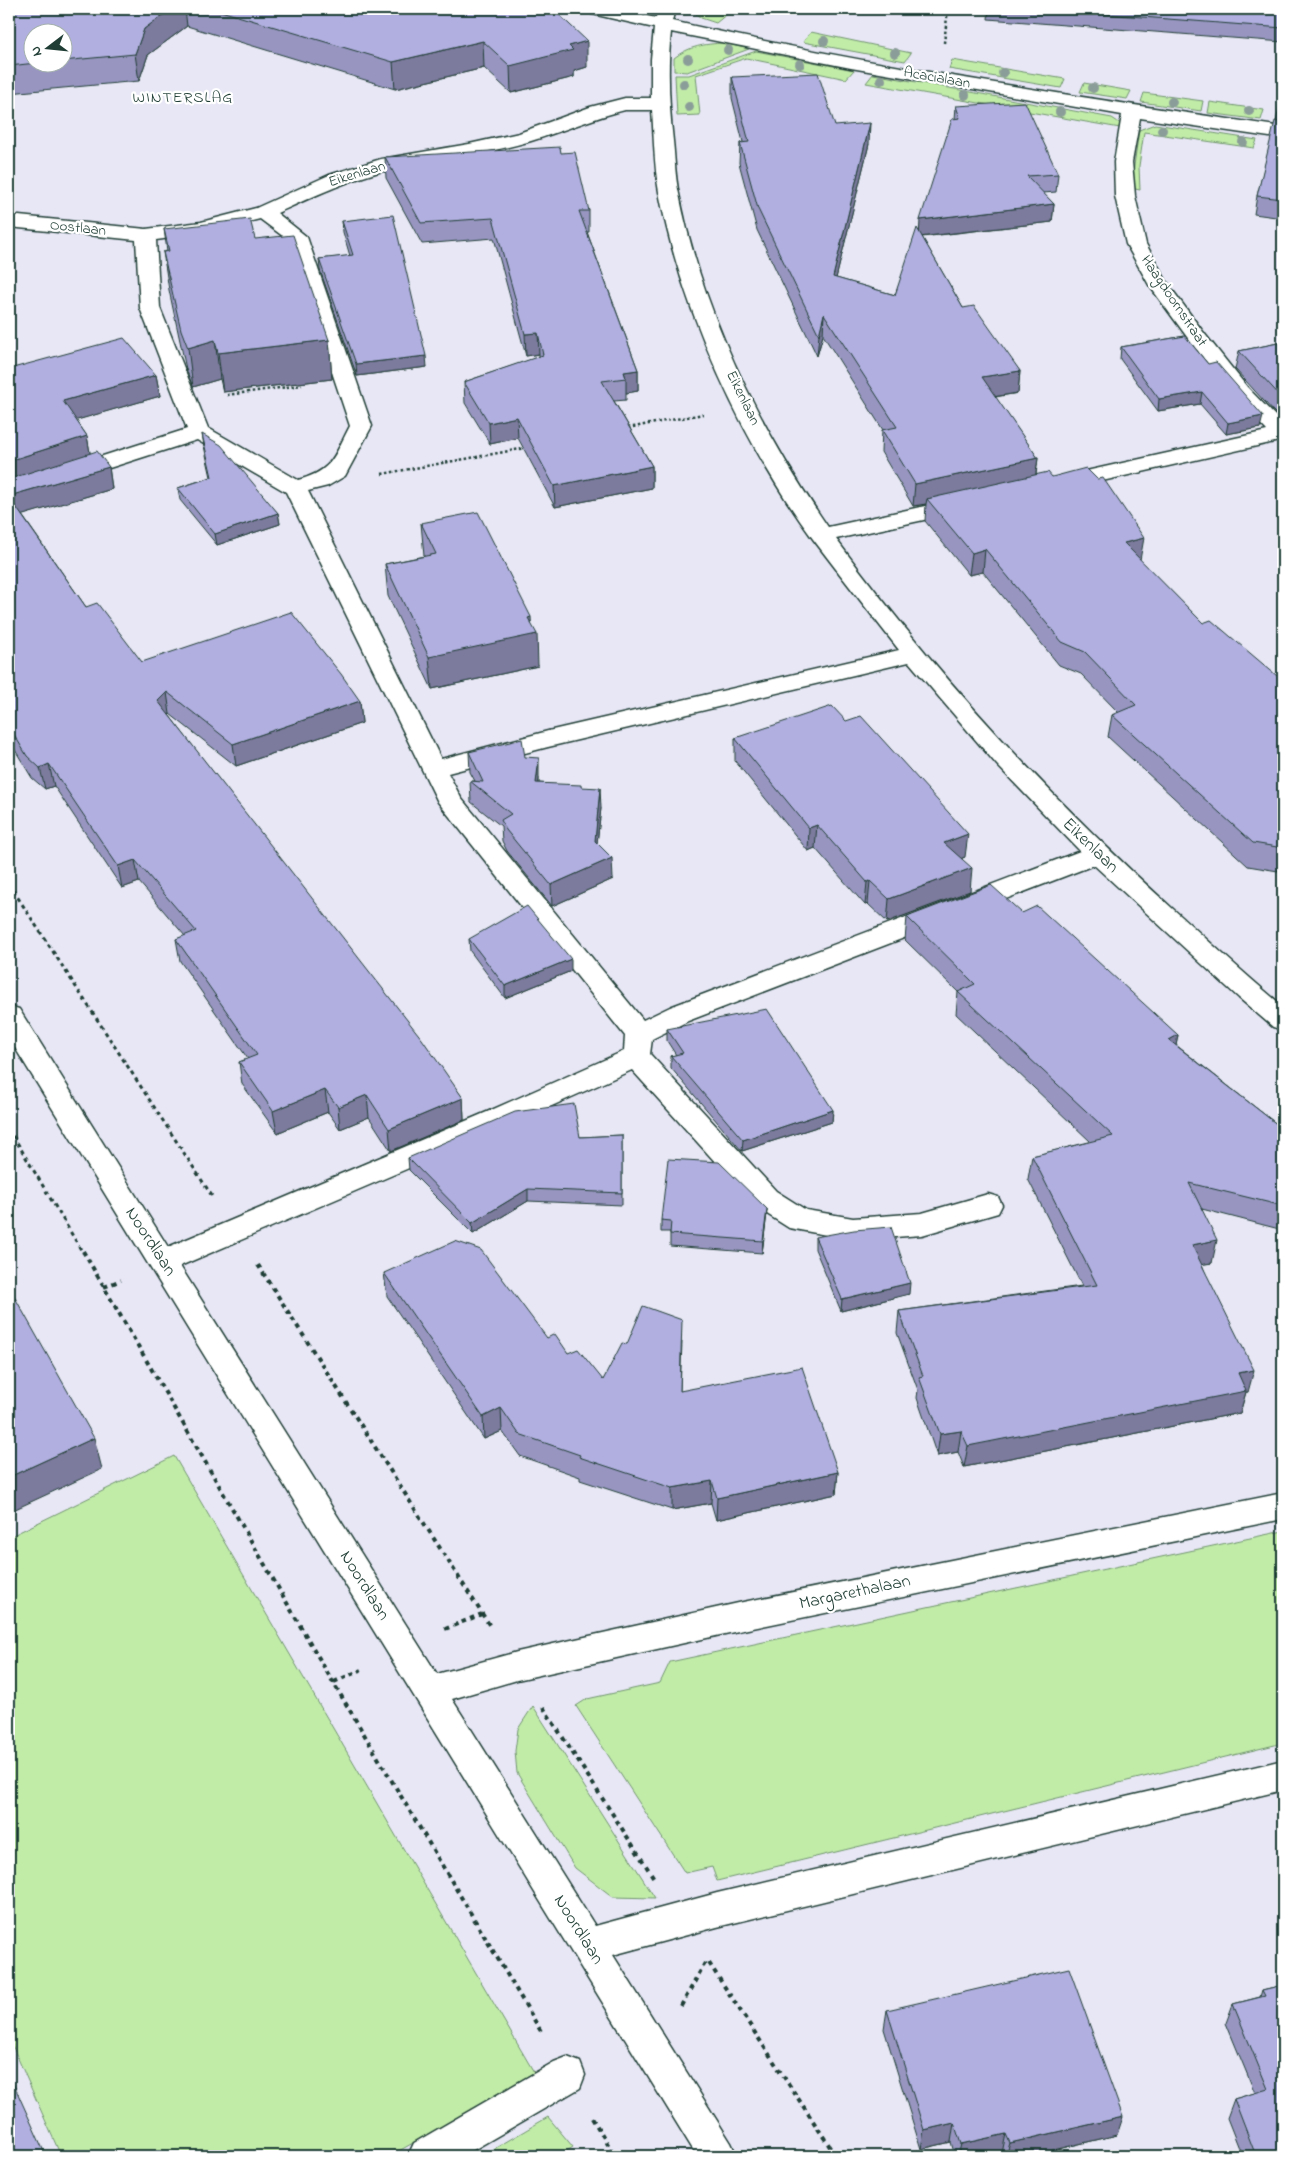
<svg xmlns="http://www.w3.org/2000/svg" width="1292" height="2165" viewBox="0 0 1292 2165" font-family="'Indie Flower',sans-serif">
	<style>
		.green { fill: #c1eca8; stroke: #70946e }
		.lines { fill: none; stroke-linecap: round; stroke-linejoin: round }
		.minor-casing { stroke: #1f3d34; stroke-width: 3 }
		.path-far2 { stroke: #1f3d34; stroke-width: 2.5; stroke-dasharray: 2.5 2.5; stroke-linecap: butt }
		.path-far1 { stroke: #1f3d34; stroke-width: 3; stroke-dasharray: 4 4; stroke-linecap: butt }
		.path { stroke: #1f3d34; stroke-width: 4; stroke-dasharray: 4.5 4.5; stroke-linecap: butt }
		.minor { fill: #fff; fill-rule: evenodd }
		.tree { fill: #8b9d98 }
		.wall { fill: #9896c1; stroke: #1f3d34; fill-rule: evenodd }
		.shaded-wall { fill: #7c7a9d; stroke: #1f3d34 }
		.building { fill: #b1afe0; stroke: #1f3d34 }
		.labels { text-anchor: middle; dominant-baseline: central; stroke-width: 4.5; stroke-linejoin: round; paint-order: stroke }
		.far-street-label { font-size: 15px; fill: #1f3d34; stroke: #fff }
		.far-quarter-label { font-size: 16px; letter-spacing: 1px; fill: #1f3d34; stroke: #fff }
		.street-label { font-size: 18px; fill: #1f3d34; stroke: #fff }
	</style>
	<rect width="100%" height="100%" fill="#e8e7f6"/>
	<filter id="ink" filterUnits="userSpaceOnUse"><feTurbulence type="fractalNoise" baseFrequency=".02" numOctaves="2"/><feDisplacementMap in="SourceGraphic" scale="10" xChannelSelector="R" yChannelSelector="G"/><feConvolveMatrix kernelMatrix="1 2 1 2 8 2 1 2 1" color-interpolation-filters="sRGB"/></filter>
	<g filter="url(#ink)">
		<g class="green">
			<polygon points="690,9 721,9 727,14 716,23 701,18"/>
			<polygon points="811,32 911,53 905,61 803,42"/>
			<path d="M723 43 749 49 687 72 674 71V58C689 46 705 44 723 43Z"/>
			<polygon points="756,51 854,70 846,79 746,58 696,75 700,115 677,116 675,75 689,75"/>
			<polygon points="952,60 1065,79 1061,88 949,69"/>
			<polygon points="873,74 1112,118 1121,124 1120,128 866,83"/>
			<polygon points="1084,83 1131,91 1127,99 1080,92"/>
			<polygon points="1144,93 1203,101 1201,111 1141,102"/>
			<polygon points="1210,102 1264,110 1261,120 1208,113"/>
			<polygon points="1155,124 1257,140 1254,148 1144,132 1139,166 1140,190 1135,189 1133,173 1139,130"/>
			<polygon points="174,1456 535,2074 390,2156 61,2156 9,2038 9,1537"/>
			<polygon points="1283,1531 1283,1743 717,1881 712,1867 685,1873 576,1706 587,1699 660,1683 670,1662"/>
			<polygon points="533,1706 655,1898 613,1897 575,1868 517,1773 515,1751 518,1729"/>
			<polygon points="548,2117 573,2147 559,2156 482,2156"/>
		</g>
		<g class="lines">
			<defs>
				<g id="minor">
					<path d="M585 9H616L656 18 657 9H675L672 21C874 67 1079 97 1283 127V139L1140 118 1132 162 1135 196 1146 244 1168 284 1204 333 1247 387 1283 424V442L1279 441 1058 491 1050 489 1047 484 1050 479 1267 431 1233 395 1190 341 1149 285 1126 244 1115 196 1114 162 1122 115 851 68 671 32C667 68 669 105 673 141 675 159 675 177 679 194 703 314 759 427 828 527L962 498 970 500 973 505 970 510 836 539C935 673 1048 796 1172 908 1209 941 1245 975 1283 1006V1030L1273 1027 1239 998 1094 865 688 1021 652 1039 650 1054 776 1191 806 1210 853 1218 922 1213 988 1194 998 1197 1002 1205 998 1213 922 1235 853 1240 789 1228 756 1207 632 1070 507 1126 180 1266 437 1674 517 1652 743 1602 1283 1493V1519L743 1630 517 1680 452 1699 595 1926 717 1893 1283 1760V1790L717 1927 613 1955 731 2143 737 2156H697L9 1038V1006L19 1009 168 1247 487 1112 624 1051 625 1036 438 802 286 492 197 440 9 500V486L187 429 140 308 136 240 9 227V215L146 229 201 222 256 208 329 175 381 159 469 144 519 133 590 107 625 98H651V59L654 28 588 13ZM625 110H652C654 137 654 165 659 192 681 309 743 444 813 539 841 576 870 613 899 650L548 731 441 759 308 491 328 486 345 476 372 426 307 237 277 213C314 196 350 179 390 169 436 157 485 155 531 141 563 131 593 118 625 110ZM260 219 288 240 350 426C334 456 333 471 298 480L208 428 160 308 156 240 201 234ZM909 662 997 765 1080 851 670 1007 643 1020 461 798 448 773 548 747Z"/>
					<polygon points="567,2057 580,2062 585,2075 580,2088 463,2156 408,2156 414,2143 554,2062"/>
				</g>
			</defs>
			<use href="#minor" class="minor-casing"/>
			<g class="path-far2">
				<polyline points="944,43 948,9"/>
				<polyline points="227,395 302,385"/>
				<polyline points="628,428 703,414"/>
				<polyline points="382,474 526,448"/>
			</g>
			<g class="path-far1">
				<polyline points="9,884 212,1196"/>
				<polyline points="9,1129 83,1253"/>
			</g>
			<g class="path">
				<polyline points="83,1251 327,1672 542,2033"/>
				<polyline points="258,1265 490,1626"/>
				<polyline points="104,1287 121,1280"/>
				<polyline points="445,1629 482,1614"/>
				<polyline points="334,1682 361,1670"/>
				<polyline points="543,1707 654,1878"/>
				<polyline points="709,1963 836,2156"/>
				<polyline points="681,2006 705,1963"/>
				<polyline points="592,2118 615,2156"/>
			</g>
			<use href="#minor" class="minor"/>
		</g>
		<g class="tree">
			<circle cx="824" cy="41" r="5"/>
			<circle cx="728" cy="50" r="5"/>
			<circle cx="895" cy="53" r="5"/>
			<circle cx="688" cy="59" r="5"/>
			<circle cx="800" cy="64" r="5"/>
			<circle cx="1003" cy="73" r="5"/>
			<circle cx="881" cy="80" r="5"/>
			<circle cx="684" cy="84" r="5"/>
			<circle cx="1093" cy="88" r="5"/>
			<circle cx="965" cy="95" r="5"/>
			<circle cx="1172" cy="102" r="5"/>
			<circle cx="689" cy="107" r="5"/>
			<circle cx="1249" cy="111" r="5"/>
			<circle cx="1060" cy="112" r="5"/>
			<circle cx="1162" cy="130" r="5"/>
			<circle cx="1243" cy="142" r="5"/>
		</g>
		<g class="wall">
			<path d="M9 9H553L587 67 574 71V77L511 93 484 68 395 89 187 26 148 55 139 81 9 93ZM62 32V62H32Z"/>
			<polygon points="860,9 880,9 880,10"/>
			<polygon points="989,9 1283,9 1283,42 988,19"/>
			<polygon points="732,77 835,126 869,144 836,278 895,295 919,233 955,119 956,106 1058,174 1056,192 1043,193 1054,204 1052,222 922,237 963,308 1020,371 1018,393 995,397 1038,458 1036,475 1052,477 1140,560 1203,623 1283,681 1283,869 1278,871 1248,866 1108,737 1112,715 1118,712 1081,674 1059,665 983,572 969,575 925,521 926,504 913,506 881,452 882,430 883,430 823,335 817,356 757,230 739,163 740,143 743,142 732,98"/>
			<polygon points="1283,88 1283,218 1254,214 1257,196 1276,122"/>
			<polygon points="561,153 589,211 589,232 587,232 638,370 638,391 626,393 626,400 614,401 652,466 652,488 555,507 518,438 490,444 465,403 464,382 539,357 539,354 526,356 494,238 422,244 386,178 385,157"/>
			<polygon points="342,221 427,367 357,376 320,270 319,259 350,256 343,232"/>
			<polygon points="164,229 255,239 329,340 332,379 223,392 220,379 193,387 186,369 169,290 163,252 167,251"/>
			<polygon points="1185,336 1260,428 1226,434 1200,404 1158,411 1120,359 1121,347"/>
			<polygon points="1283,342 1283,422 1235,369 1239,351"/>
			<polygon points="9,369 156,375 160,396 76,420 87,436 90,453 109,467 112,489 22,515 86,607 142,662 360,701 362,723 236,766 170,714 169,715 463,1098 464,1120 391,1151 369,1117 340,1129 328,1112 277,1133 242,1084 239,1062 248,1059 180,961 176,939 185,936 139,882 122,888 54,786 45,789 32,778 9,740"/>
			<polygon points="202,434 278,513 280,524 217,545 180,500 178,488 211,477 204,446"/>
			<polygon points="421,523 538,666 432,689 388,596 385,564 424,556"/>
			<polygon points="735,738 965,857 962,858 970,891 887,922 868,904 865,905 815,848 808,851 735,761"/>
			<polygon points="469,752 525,757 539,778 539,783 581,787 601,808 597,843 613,879 552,906 507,851 502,841 501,826 471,802 470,781 475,781 470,772"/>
			<polygon points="1022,913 1178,1035 1176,1045 1283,1129 1283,1230 1202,1209 1212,1263 1202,1264 1248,1392 1246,1392 1240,1413 964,1467 958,1452 937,1456 917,1398 918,1390 897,1333 899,1311 1082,1286 1028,1179 1032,1156 1091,1142 956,1014 958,992 905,940 907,917"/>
			<polygon points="469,939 571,971 505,998 470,951"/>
			<polygon points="667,1029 833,1110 832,1122 742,1151 671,1068 671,1056 676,1055 667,1041"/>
			<polygon points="622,1135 622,1205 528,1201 473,1234 409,1170 408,1158 580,1137"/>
			<polygon points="767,1209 766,1221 762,1253 670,1246 670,1232 661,1232 661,1220"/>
			<polygon points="815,1237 909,1294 841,1311 815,1249"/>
			<polygon points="384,1273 547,1338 568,1353 603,1380 627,1344 682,1342 680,1391 838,1472 836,1494 716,1520 711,1503 672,1510 580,1480 580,1477 520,1456 502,1431 484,1439 387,1296"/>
			<polygon points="1283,1985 1283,2156 1242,2156 1227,2118 1234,2099 1255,2093 1226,2023 1233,2004 1260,1997 1262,1990"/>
			<polygon points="887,2010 1117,2135 1028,2156 1003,2156 1002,2153 985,2156 955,2156 951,2142 921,2149 884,2029"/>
		</g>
		<g class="shaded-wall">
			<polygon points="171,9 185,9 187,26 148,55 139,81 135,54 144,29"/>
			<polygon points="483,41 484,68 395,89 393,62"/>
			<polygon points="587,41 587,67 574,71 574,77 511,93 510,66 569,46"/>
			<polygon points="870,123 869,144 831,299 833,277"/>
			<polygon points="1054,204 1052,222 919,237 920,220"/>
			<polygon points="824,314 823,335 817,356 819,335"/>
			<polygon points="538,333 539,354 526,356 525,334"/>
			<polygon points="215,340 220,379 193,387 188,348"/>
			<polygon points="329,340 332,379 223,392 218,353"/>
			<polygon points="426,356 427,367 357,376 356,364"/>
			<polygon points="638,370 638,391 626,393 626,378 624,372"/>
			<polygon points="1020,371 1018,393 980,399 982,377"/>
			<polygon points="156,375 160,396 67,423 63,401"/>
			<polygon points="1202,392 1200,404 1158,411 1159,399"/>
			<polygon points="1263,416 1260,428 1226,434 1228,423"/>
			<polygon points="517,417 518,438 490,444 489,423"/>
			<polygon points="87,436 91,458 9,484 9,461"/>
			<polygon points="1038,458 1035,480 927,499 926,504 913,506 915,484"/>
			<polygon points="652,466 652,488 555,507 554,486"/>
			<polygon points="109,467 112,489 13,518 9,496"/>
			<polygon points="278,513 280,524 217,545 215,534"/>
			<polygon points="1144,538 1140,560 1124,543"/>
			<polygon points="985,549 983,572 969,575 972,553"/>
			<polygon points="531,617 532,635 537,634 538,666 432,689 429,657"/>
			<polygon points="167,692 170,714 161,723 158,701"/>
			<polygon points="360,701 362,723 236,766 233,744"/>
			<polygon points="539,758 539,778 537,804 536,783"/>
			<polygon points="49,764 54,786 45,789 40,768"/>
			<polygon points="600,788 601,808 595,861 595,841"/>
			<polygon points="817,825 815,848 808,851 809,828"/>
			<polygon points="968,834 965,857 942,866 944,843"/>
			<polygon points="1283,848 1283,869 1278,871 1283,849"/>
			<polygon points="612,858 613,879 552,906 551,885"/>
			<polygon points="135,860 139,882 122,888 118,866"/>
			<polygon points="972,868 970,891 887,922 889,899"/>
			<polygon points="870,881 868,904 865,905 867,882"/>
			<polygon points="571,959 571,971 505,998 505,986"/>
			<polygon points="1178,1035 1174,1057 1169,1040"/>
			<polygon points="325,1090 328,1112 277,1133 273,1111"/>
			<polygon points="367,1095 369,1117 340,1129 338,1107"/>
			<polygon points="463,1098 464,1120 391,1151 389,1129"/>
			<polygon points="833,1110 832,1122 742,1151 743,1140"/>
			<polygon points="528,1189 528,1201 473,1234 472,1223"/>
			<polygon points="767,1209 766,1221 762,1253 763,1241"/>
			<polygon points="1217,1240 1212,1263 1187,1267 1192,1245"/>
			<polygon points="910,1283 909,1294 841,1311 842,1299"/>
			<polygon points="1254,1370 1248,1392 1246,1392 1240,1413 964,1467 968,1446 1238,1373"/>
			<polygon points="501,1408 502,1431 484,1439 483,1417"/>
			<polygon points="961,1431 958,1452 937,1456 940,1434"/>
			<polygon points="94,1438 102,1469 9,1512 9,1477"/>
			<polygon points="838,1472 836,1494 716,1520 717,1498"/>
			<polygon points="712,1481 711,1503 672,1510 672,1488"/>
			<polygon points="1123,2117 1117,2135 1028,2156 1006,2156 1010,2143"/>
			<polygon points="954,2123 951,2142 921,2149 924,2130"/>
			<polygon points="1006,2134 1002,2153 985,2156 958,2156 961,2144"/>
		</g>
		<g class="building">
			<polygon points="9,9 171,9 144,29 135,54 62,61 62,32 32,32 32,62 45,62 9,66"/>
			<polygon points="214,9 553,9 587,41 569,46 573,50 510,66 483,41 393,62"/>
			<polygon points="1040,9 1283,9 1283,28"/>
			<polygon points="818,73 835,126 870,123 833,277 895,295 917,228 963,308 974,306 1020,371 982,377 1038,458 915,484 882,430 897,427 824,314 819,335 758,209 740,143 749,142 732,77"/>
			<polygon points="1283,88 1283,107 1279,106"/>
			<polygon points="1025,102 1058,174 1027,176 1054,204 920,220 952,119 960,118 956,106"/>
			<polygon points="1275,121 1283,123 1283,199 1257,196"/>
			<polygon points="560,147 561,153 575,152 589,211 579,211 638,370 624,372 626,378 602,381 652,466 554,486 517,417 489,423 464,382 543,355 538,333 525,334 493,218 421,223 385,157"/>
			<polygon points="393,215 426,356 356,364 319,259 353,255 342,221"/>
			<polygon points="250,219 255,239 293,235 329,340 218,353 215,340 188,348 181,330 163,252 169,251 164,229"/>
			<polygon points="1185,336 1208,364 1216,362 1263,416 1228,423 1202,392 1159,399 1121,347"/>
			<polygon points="124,338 156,375 63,401 87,436 9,461 9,369"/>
			<polygon points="1283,342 1283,399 1239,351"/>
			<polygon points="202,434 221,445 278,513 215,534 178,488 212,477"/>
			<polygon points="97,451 109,467 9,496 9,479"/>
			<polygon points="1086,468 1097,479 1103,478 1144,538 1124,543 1203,623 1211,620 1283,681 1283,848 1253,843 1112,715 1136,705 1085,652 1062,642 985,549 972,553 927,499 1048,472 1052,477"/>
			<polygon points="9,497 86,607 97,603 142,662 291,612 341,674 360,701 233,744 167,692 158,701 422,1039 463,1098 389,1129 367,1095 338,1107 325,1090 273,1111 239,1062 257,1055 176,939 196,931 135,860 118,866 49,764 40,768 27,756 9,726"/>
			<polygon points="478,512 531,617 528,618 537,634 429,657 385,564 436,554 421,523"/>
			<polygon points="832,706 846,721 861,716 968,834 944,843 972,868 889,899 870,881 867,882 817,825 809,828 735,738"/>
			<polygon points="522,739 525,757 539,758 536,783 581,785 581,787 600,788 595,841 612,858 551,885 506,830 501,820 511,814 470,781 483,782 469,752"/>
			<polygon points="991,885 1022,913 1037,906 1178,1035 1169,1040 1283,1129 1283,1206 1189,1183 1217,1240 1192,1245 1254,1370 1238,1373 1246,1391 968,1446 961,1431 940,1434 919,1377 923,1376 899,1311 1097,1285 1032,1156 1113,1136 958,992 975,984 907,917"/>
			<polygon points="527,906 571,959 505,986 469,939"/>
			<polygon points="767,1009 833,1110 743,1140 671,1056 683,1053 667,1029"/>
			<polygon points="574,1104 580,1137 622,1135 622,1193 528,1189 472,1223 408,1158 515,1112"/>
			<polygon points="668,1159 719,1162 767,1209 763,1241 670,1234 671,1221 661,1220"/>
			<polygon points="891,1227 910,1283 842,1299 815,1237 854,1230"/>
			<polygon points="455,1241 481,1250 547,1338 555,1334 568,1353 578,1349 603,1380 622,1343 627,1344 643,1306 682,1320 680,1391 802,1367 838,1472 717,1498 712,1481 672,1488 579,1457 580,1455 519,1434 501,1408 483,1417 384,1273"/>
			<polygon points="9,1287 94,1438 9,1477"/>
			<polygon points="1069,1968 1123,2117 1010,2143 1006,2134 961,2144 954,2123 924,2130 887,2010"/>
			<polygon points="1283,1985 1283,2156 1256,2156 1234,2099 1268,2089 1233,2004 1265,1996 1262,1990"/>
			<polygon points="9,2074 46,2156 9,2156"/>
		</g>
	</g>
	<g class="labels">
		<g class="far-street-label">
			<text transform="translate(937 78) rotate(10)">Acacialaan</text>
			<text transform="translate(357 174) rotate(-17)">Eikenlaan</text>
			<text transform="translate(78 228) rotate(6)">Oostlaan</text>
			<text transform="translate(1174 301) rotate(56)">Haagdoornstraat</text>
			<text transform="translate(743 398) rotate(64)">Eikenlaan</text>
		</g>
		<g class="far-quarter-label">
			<text x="183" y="98">WINTERSLAG</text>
		</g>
		<g class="street-label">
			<text transform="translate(1090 846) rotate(44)">Eikenlaan</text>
			<text transform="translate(150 1242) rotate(57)">Noordlaan</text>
			<text transform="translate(364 1586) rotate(58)">Noordlaan</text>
			<text transform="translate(855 1593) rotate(-12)">Margarethalaan</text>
			<text transform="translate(578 1930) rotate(58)">Noordlaan</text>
		</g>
	</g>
	<rect width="1292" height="2165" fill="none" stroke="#fff" stroke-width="30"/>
	<rect x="15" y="15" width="1262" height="2135" fill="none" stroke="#1f3d34" stroke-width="2" filter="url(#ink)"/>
	<g transform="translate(48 48) rotate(254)"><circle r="24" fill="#ffffff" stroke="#a5b1ae"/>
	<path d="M0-4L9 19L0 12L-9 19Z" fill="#1f3d34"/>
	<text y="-8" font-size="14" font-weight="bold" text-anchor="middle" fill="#1f3d34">N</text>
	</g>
</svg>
